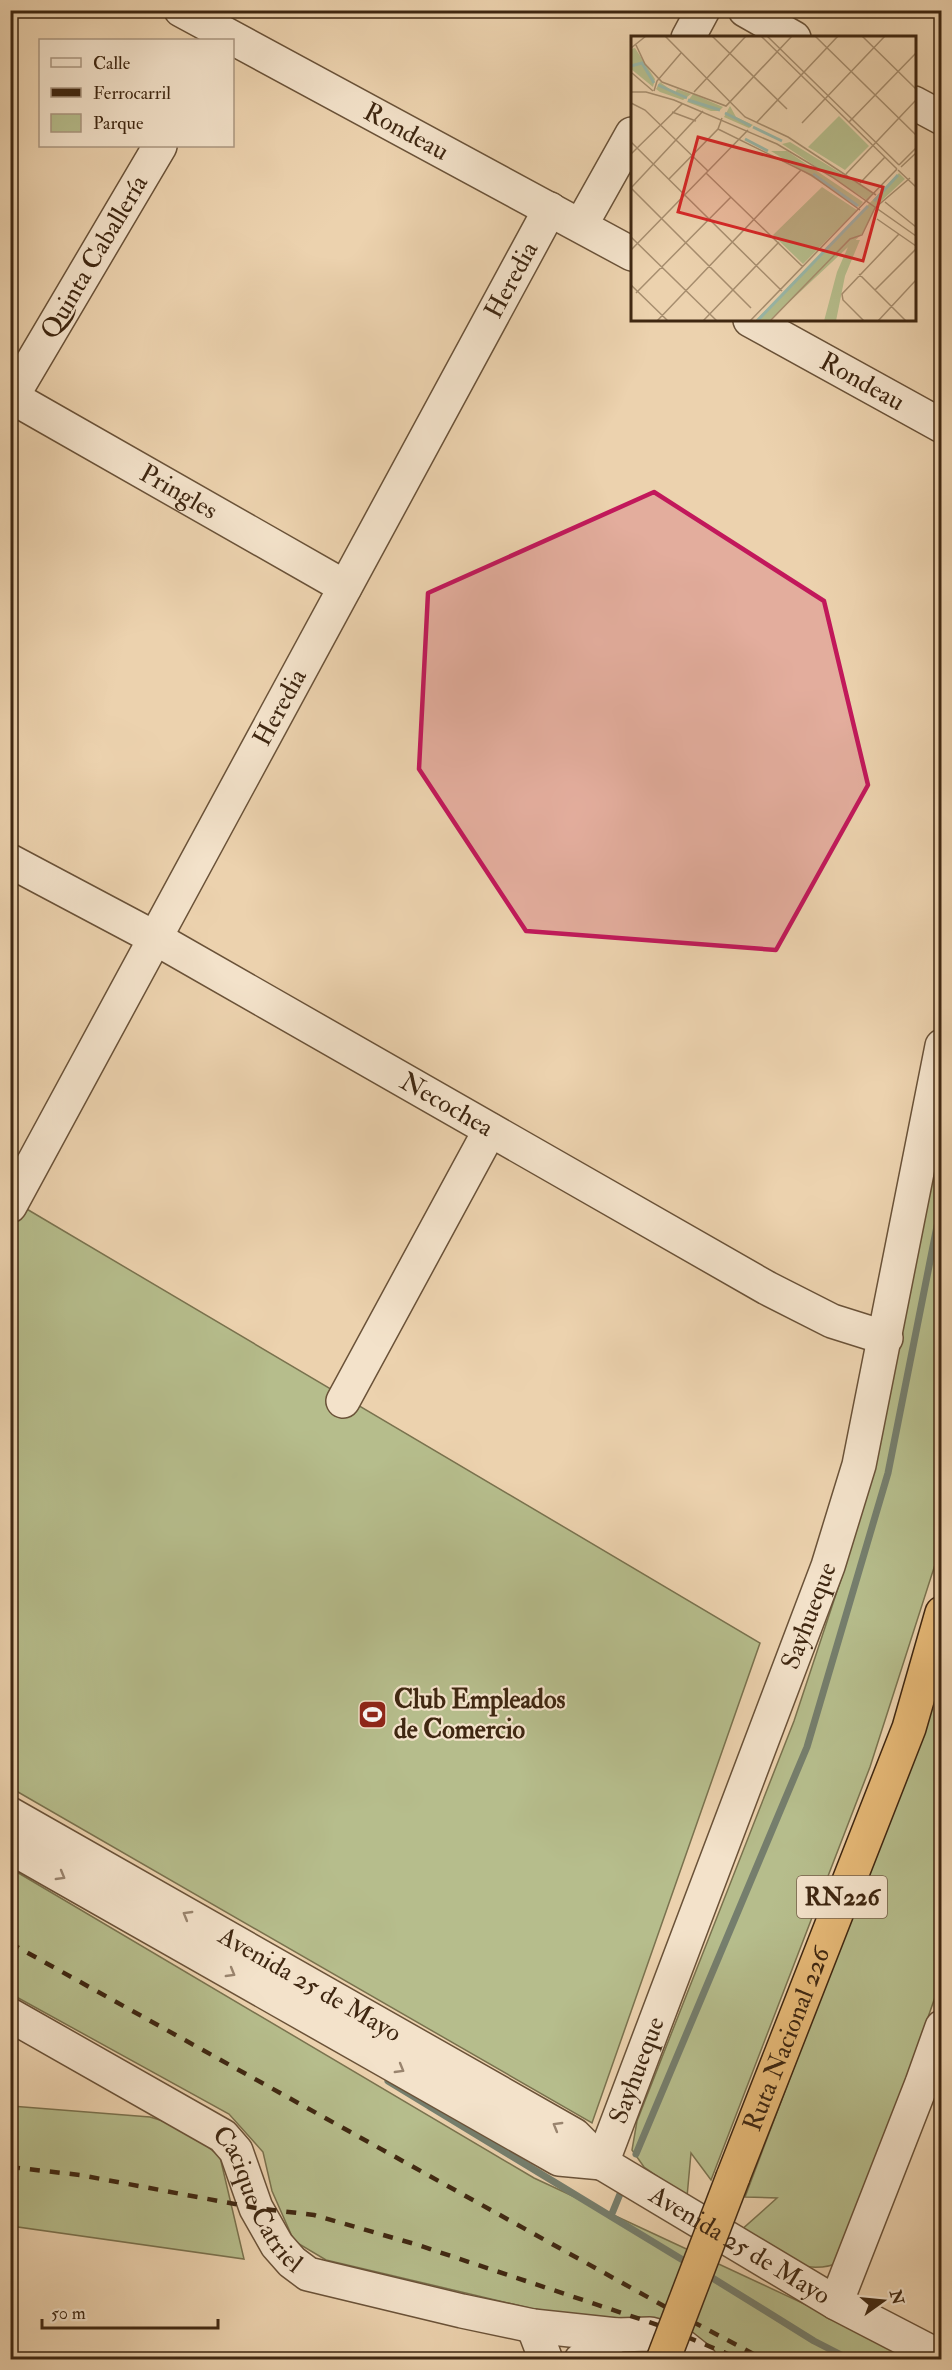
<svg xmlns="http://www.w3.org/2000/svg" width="952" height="2370" viewBox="0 0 952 2370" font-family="'IM FELL Double Pica',serif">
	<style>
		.green { fill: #b6bd8c; stroke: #7a724e; stroke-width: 1.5 }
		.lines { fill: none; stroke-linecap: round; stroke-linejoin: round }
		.stream { stroke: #757e6d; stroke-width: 7 }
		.minor-casing { stroke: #6a5238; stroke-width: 36 }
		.highway-casing { stroke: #3f2711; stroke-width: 36 }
		.minor { stroke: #f3e2ca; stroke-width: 33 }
		.highway { stroke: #e6b977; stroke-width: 33 }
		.rail { stroke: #3f2711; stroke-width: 4.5; stroke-dasharray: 10 10; stroke-linecap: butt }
		.highway-bridge-casing { stroke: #3f2711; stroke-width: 36; stroke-linecap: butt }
		.highway-bridge { stroke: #e6b977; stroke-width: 33 }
		.oneway { stroke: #99846e }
		.marked { fill: #c2185b; fill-opacity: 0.2; stroke: #c2185b; stroke-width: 4.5; stroke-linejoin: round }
		.labels { text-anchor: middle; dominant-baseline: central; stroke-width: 4.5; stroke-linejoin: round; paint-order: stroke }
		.shield { fill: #f3e2ca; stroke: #755f48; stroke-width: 1.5 }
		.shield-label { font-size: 24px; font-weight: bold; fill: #3f2711 }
		.street-label { font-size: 26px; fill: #3f2711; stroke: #f3e2ca }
		.poi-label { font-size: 26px; font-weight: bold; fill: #3f2711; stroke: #f3e2ca; text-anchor: start }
		.inset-river { fill: none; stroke: #99b8aa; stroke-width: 3 }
		.inset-road { fill: none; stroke: #a78e6f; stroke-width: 1.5 }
		.view { fill: #d62828; fill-opacity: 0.15; stroke: #d62828; stroke-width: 3 }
		.inset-edge { fill: none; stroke: #3f2711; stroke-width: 3 }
	</style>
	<rect width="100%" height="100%" fill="#ecd2ae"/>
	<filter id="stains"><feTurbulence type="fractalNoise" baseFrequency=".00333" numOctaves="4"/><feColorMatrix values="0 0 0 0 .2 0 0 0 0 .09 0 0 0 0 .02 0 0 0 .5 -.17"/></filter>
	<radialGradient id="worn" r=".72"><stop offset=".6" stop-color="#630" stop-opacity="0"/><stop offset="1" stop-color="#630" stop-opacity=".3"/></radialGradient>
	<g class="green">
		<polygon points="941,1125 941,1546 870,1767 711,2180 691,2153 687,2197 644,2167 632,2150 637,2121 794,1721 845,1567 885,1402"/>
		<polygon points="25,1208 760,1643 592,2123 11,1788 10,1235"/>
		<path d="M941 1663V1980L843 2261C802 2280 773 2253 739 2232L777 2198 745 2197 890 1813Z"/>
		<polygon points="10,1868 534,2178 841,2321 915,2359 720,2359 699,2348 326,2260 294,2241 272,2191 263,2152 229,2114 11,1994"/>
		<polygon points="11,2106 150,2117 186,2128 220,2157 244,2259 11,2226"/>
	</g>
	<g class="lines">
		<g class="stream">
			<polyline points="388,2081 691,2265"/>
			<polyline points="636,2154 807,1747 888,1473 942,1201"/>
			<polyline points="611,2216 620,2194"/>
			<polyline points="706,2274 814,2341 851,2360"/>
		</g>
		<defs>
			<g id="minor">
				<path id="s1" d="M181 10 632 254"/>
				<polyline points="745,10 794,38"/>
				<polyline points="688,38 703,10"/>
				<polyline points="914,103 942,118"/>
				<polyline points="581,225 632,134"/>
				<path id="s2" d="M750 320 942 426"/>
				<path id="s3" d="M10 396 345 587"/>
				<path id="s4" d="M10 400 160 146"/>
				<path id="s5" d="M10 861 155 938 767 1288 832 1321 886 1338"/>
				<path id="s6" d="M10 1206 550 209"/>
				<polyline points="343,1401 490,1130"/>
				<path id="s7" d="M10 1814 574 2135 602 2163 836 2303 942 2358"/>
				<polyline points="10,1847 559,2159 602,2163"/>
				<path id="s8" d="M10 2015 223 2136 236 2151 256 2208 277 2245 292 2262 308 2274 462 2311 533 2326 617 2335 650 2334 676 2341 700 2360"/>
				<path id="s9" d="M602 2163 828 1566 859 1465 942 1046"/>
				<polyline points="836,2303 922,2083 942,2027"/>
				<polyline points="533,2326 546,2360"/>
				<polyline points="581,2360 617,2335"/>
			</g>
			<g id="highway">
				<path id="s10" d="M733 2177 909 1728 942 1613"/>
			</g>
		</defs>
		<use href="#minor" class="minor-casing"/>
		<use href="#highway" class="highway-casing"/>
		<use href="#minor" class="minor"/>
		<use href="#highway" class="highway"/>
		<g class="rail">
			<polyline points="10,1943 680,2315 765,2360"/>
			<polyline points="10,2167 80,2175 256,2208 314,2215 418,2245 661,2326 742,2360"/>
		</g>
		<defs>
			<polyline id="highway-bridge" points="663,2360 733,2177"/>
		</defs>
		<use href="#highway-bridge" class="highway-bridge-casing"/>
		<use href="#highway-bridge" class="highway-bridge"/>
	</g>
	<defs><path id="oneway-chevron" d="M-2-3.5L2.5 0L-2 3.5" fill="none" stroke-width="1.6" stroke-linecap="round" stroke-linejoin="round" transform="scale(1.5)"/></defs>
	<g class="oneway">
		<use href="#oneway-chevron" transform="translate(61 1876) rotate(30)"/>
		<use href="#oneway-chevron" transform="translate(187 1915) rotate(-150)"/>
		<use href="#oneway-chevron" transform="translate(231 1973) rotate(30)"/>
		<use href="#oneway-chevron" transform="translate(400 2069) rotate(30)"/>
		<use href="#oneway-chevron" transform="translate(557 2126) rotate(-150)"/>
	</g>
	<path class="marked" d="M654 492 824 601 868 785 776 950 526 931 419 769 428 593Z"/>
	<defs>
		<symbol id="stadium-square" viewBox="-11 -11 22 22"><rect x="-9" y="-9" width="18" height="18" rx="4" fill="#8f2418" stroke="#f3e2ca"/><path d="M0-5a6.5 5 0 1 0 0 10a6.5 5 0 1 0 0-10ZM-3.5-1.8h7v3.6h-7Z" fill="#fff"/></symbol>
	</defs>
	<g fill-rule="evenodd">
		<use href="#stadium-square" x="356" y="1698" width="33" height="33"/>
	</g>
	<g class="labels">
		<rect class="shield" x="797" y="1876" width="90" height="42" rx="4.5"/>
		<g class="shield-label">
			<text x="842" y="1897">RN226</text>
		</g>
		<g class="street-label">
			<text stroke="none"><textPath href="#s1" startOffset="256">Rondeau</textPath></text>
			<text stroke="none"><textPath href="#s4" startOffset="166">Quinta Caballería</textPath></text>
			<text stroke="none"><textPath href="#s6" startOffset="1053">Heredia</textPath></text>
			<text stroke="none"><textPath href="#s2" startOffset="128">Rondeau</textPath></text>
			<text stroke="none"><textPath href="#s3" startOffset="194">Pringles</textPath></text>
			<text stroke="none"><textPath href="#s6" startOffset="567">Heredia</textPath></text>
			<text stroke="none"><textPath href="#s5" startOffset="500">Necochea</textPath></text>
			<text stroke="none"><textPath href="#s9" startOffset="585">Sayhueque</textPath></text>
			<text stroke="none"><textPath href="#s7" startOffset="345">Avenida 25 de Mayo</textPath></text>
			<text stroke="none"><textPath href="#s10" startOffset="148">Ruta Nacional 226</textPath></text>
			<text stroke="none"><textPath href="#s9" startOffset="99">Sayhueque</textPath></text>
			<text stroke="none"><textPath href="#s8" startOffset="318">Cacique Catriel</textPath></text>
			<text stroke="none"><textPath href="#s7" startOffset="849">Avenida 25 de Mayo</textPath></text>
		</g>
		<g class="poi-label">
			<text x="394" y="1700">Club Empleados<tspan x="394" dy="30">de Comercio</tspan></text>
		</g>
	</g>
	<g transform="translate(631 36)">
		<rect width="285" height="285" fill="#ecd2ae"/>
		<path d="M4 12 24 43 22 51 0 33V13ZM29 46 44 57 46 53 60 58 52 64 29 56 25 53ZM62 58 92 71 88 75H80L56 66ZM99 70 105 81 122 89 118 92 93 81ZM208 80 238 110 214 134 177 111ZM159 106 242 157 237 165 151 108ZM140 115H156L232 166 228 171ZM268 137 274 143 246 169 231 198 138 285H124ZM191 151 226 174 172 228 142 199ZM220 204H229L214 240 205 285H193L206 236Z" fill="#b6bd8c"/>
		<path class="inset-river" d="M0 30 11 27 23 47M27 49 56 62M57 64 89 74M94 77 120 90M122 91 151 105M114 103 137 115M182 138 227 170M243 165 267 139M126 285 237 170"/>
		<path class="inset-road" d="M34 0 114 81 157 101 245 159M81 0 156 73M130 0 266 133M136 0 268 129M184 0 285 99M231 0 285 53M5 9 14 28 31 46 95 70 161 0M0 12 15 0M1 37 22 55M23 55 26 45 50 17M0 56H15L43 64 146 108 201 141 285 200M63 56 115 0M0 67 14 74 77 135M41 76 65 85M126 86 207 0M218 86 285 17M171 87 254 0M87 93 180 139 229 174M0 106 151 255M0 118 51 68M268 129 285 112M270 131 285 117M267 134 285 151M75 137 172 231M215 138 285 64M38 143 87 93 91 82M229 147 254 121M0 152 120 272M0 152 72 75M254 166 285 191M246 183 285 210M0 201 86 285M0 214 117 94M228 238 275 285M0 249 37 285M244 254 285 213M5 257 100 161M26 285 170 134M72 285 148 206M119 285 266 133M139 285 219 203 231 199 244 172 279 142M233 285 212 264 211 258 268 198M247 285 285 244"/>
		<path class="view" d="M67 101 252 151 232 225 47 176Z"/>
		<rect width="285" height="285" class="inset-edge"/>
	</g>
	<rect width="952" height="2370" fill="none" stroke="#ecd2ae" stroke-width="36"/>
	<rect x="12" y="12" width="928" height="2346" fill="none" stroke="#3f2711" stroke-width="3"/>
	<rect x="18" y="18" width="916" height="2334" fill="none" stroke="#3f2711" stroke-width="1.5"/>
	<rect x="39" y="39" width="195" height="108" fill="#f3e2ca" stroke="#ab9780" stroke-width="1.5"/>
	<rect x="51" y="58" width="30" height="9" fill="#f3e2ca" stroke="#ab9780" stroke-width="1.5"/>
	<text x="93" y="69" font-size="18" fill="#3f2711">Calle</text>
	<rect x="51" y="88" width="30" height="9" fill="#3f2711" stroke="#ab9780" stroke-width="1.5"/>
	<text x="93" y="99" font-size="18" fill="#3f2711">Ferrocarril</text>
	<rect x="51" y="114" width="30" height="18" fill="#b6bd8c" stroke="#ab9780" stroke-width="1.5"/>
	<text x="93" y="129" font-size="18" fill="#3f2711">Parque</text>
	<g transform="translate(883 2301) rotate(75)" stroke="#f3e2ca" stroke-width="4.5" paint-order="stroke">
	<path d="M0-4.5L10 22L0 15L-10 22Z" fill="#3f2711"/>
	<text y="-9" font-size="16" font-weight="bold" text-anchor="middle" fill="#3f2711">N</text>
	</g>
	<path d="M42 2319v9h176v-9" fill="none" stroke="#3f2711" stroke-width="3"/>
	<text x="51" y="2319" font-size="18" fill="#3f2711" stroke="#f3e2ca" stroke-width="4.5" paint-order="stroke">50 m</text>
	<rect width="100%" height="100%" filter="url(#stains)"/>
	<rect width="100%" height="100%" fill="url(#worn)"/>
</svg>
